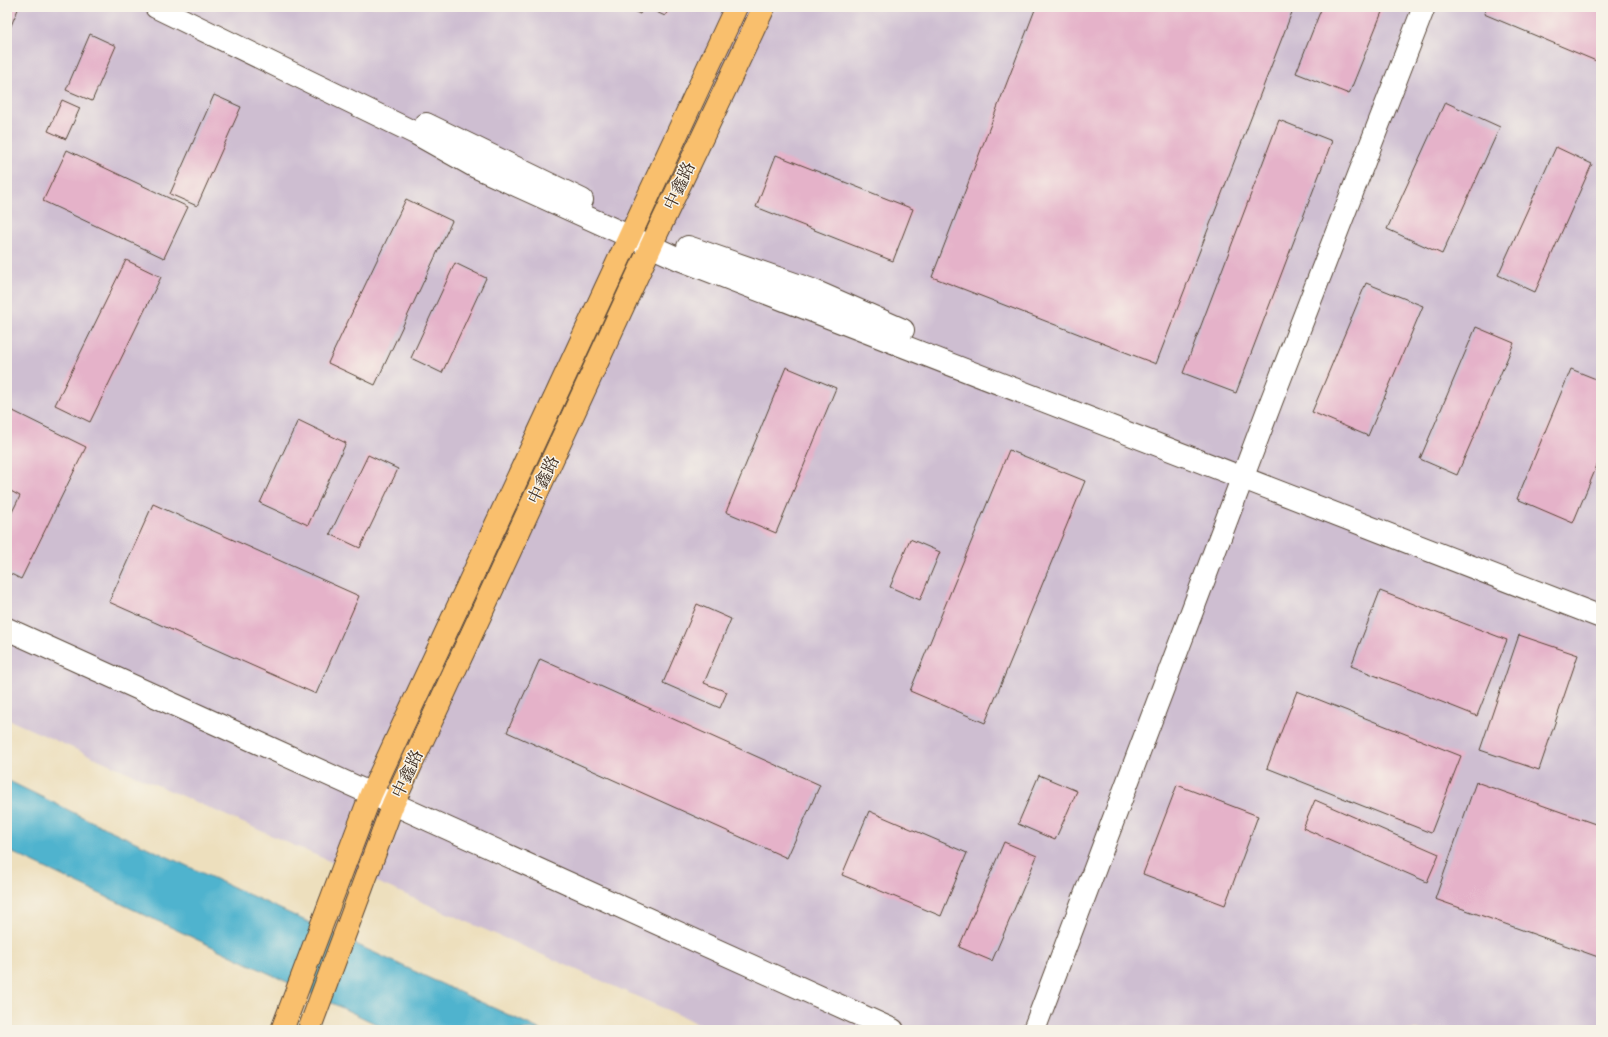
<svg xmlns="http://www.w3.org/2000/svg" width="1608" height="1037" viewBox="0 0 1608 1037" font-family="'IM FELL DW Pica','Noto Serif SC',serif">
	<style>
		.industrial { fill: #cebed1 }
		.water { fill: #4fb3ce; stroke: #456e76 }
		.building { fill: #e5b2c9 }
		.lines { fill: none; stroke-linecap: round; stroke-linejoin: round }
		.minor-casing { stroke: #564536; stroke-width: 24 }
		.major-casing { stroke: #564536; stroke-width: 24 }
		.minor { stroke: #fff; stroke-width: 22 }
		.major { stroke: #f9bf6d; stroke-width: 22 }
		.labels { text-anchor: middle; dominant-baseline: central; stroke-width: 3; stroke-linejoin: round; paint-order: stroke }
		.street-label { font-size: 17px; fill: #3b2a1e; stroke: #f7f3e8 }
	</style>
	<rect width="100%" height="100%" fill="#f7f3e8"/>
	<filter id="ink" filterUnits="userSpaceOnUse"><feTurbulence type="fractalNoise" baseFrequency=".025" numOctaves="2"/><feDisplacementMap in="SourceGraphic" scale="8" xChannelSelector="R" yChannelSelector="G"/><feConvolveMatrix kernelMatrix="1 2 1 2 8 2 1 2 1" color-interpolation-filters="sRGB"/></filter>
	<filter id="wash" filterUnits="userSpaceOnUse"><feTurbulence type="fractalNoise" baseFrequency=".012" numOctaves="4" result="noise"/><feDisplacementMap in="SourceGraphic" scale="16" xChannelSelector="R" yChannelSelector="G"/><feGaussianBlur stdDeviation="0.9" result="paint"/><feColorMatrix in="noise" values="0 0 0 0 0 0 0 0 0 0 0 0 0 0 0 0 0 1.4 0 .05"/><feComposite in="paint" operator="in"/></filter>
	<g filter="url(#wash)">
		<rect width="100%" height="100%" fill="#eddfbd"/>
		<polygon class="industrial" points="7,7 1601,7 1601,1030 713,1030 7,719"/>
		<polygon class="water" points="7,780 101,826 541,1030 389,1030 7,850"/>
		<g id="blocks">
			<g class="building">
				<polygon points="7,7 19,7 7,35"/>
				<polygon points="625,7 643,7 640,14"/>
				<polygon points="653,7 670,7 665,16 652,10"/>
				<polygon points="1036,7 1294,7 1156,364 932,277"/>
				<polygon points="1322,7 1384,7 1349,94 1296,73"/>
				<polygon points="1486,7 1601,7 1601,63 1484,14"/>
				<polygon points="90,34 116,46 92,101 66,90"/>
				<polygon points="214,95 241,107 197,206 170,194"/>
				<polygon points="62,100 80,108 66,139 48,131"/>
				<polygon points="1445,102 1500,127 1442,254 1387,229"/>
				<polygon points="1279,120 1332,141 1236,393 1183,373"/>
				<polygon points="1556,147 1592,164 1535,292 1498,275"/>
				<polygon points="67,150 188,207 164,258 43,201"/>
				<polygon points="776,155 913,209 893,261 756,207"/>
				<polygon points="406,199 452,221 375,385 328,363"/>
				<polygon points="126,260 161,277 90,422 55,405"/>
				<polygon points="455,263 486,278 442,373 411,358"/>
				<polygon points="1366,283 1423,306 1368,436 1312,412"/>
				<polygon points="1476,327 1514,343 1457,475 1420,459"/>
				<polygon points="786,367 836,388 776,533 726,512"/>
				<polygon points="1571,369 1601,381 1601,456 1573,523 1517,499"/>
				<polygon points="7,408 86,447 21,579 7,572 7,522 20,496 7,489"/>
				<polygon points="298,420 346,443 308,525 260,503"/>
				<polygon points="1009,450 1085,481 985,723 910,691"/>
				<polygon points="368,455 398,469 360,548 330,534"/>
				<polygon points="153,504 359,596 316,694 109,602"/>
				<polygon points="910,539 940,552 920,600 890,587"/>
				<polygon points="1380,591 1507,640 1477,716 1351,666"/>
				<polygon points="697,604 731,619 704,683 727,692 720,708 663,683"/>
				<polygon points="1519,635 1578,655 1539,770 1480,750"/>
				<polygon points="540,659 820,785 787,858 507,732"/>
				<polygon points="1297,691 1461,756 1431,833 1267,768"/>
				<polygon points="1039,775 1077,791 1055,840 1018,824"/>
				<polygon points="1476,782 1601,826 1601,958 1435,899"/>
				<polygon points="1177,785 1258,816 1225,905 1143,874"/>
				<polygon points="1315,800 1439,854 1427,882 1303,828"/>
				<polygon points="869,811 967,853 941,916 842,875"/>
				<polygon points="1004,842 1037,856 992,961 959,947"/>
			</g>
		</g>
	</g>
	<g filter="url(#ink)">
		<use href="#blocks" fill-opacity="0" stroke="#564536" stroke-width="1"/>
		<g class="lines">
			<defs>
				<g id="minor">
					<polyline points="156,7 415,133 474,166 679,259 1601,617"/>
					<polyline points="426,124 582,200"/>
					<polyline points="688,247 812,290 903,330"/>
					<polyline points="7,629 893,1030"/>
					<polyline points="1034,1030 1271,402 1424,7"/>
				</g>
				<g id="major">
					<polyline points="282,1030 371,794 736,7"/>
					<polyline points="309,1030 393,804 657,233 764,7"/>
				</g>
			</defs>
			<use href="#minor" class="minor-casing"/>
			<use href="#major" class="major-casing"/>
			<use href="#minor" class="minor"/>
			<use href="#major" class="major"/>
		</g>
	</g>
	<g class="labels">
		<g class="street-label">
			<text transform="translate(680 186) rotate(-65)">中鑫路</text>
			<text transform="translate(544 480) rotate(-65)">中鑫路</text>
			<text transform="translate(408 774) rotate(-65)">中鑫路</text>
		</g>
	</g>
	<rect width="1608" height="1037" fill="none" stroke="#f7f3e8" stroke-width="24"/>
</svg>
